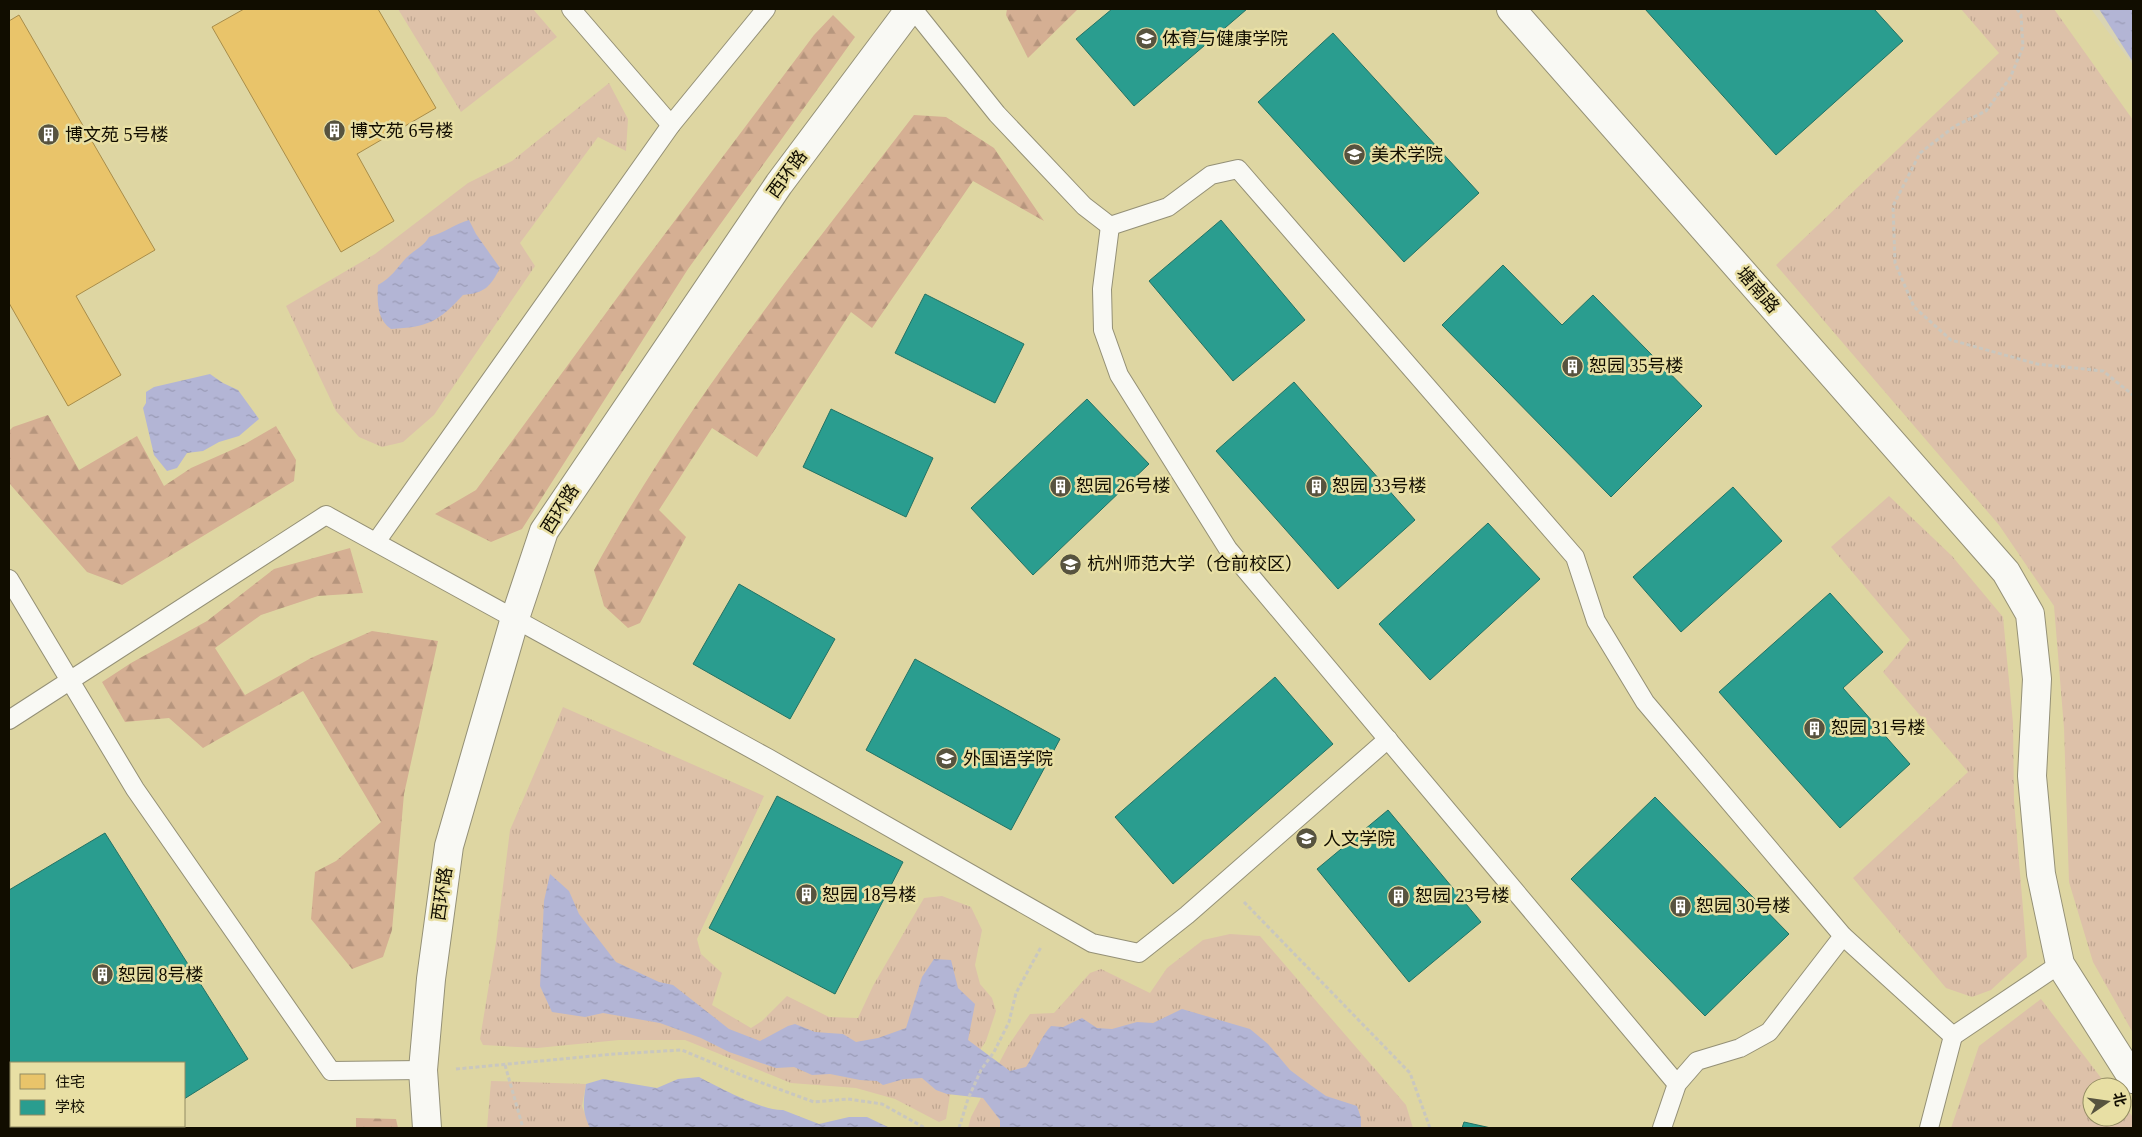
<svg xmlns="http://www.w3.org/2000/svg" width="2142" height="1137" viewBox="0 0 2142 1137" font-family="'Times New Roman','Noto Sans SC',serif">
	<style>
		.built { fill: #ded6a2; fill-rule: evenodd }
		.grass { fill: url(#grass-tufts) }
		.forest { fill: url(#forest-firs) }
		.water { fill: url(#water-ripples) }
		.homes { fill: #e9c46a; stroke: #a88d4a }
		.schools { fill: #2a9d8f; stroke: #227264 }
		.lines { fill: none; stroke-linecap: round; stroke-linejoin: round }
		.service-casing { stroke: #949076; stroke-width: 20 }
		.minor-casing { stroke: #949076; stroke-width: 30 }
		.path { stroke: #c9c7bf; stroke-width: 3; stroke-dasharray: 4 2.5; stroke-linecap: butt }
		.service { stroke: #f9f9f4; stroke-width: 18 }
		.minor { stroke: #f9f9f4; stroke-width: 28 }
		.labels { text-anchor: middle; dominant-baseline: central; stroke-width: 5; stroke-linejoin: round; paint-order: stroke }
		.poi-label { font-size: 18px; fill: #110d00; stroke: #e8dfa4; text-anchor: start }
		.street-label { font-size: 18px; fill: #110d00; stroke: #e8dfa4 }
	</style>
	<defs>
		<pattern id="grass-tufts" width="24" height="20" patternUnits="userSpaceOnUse" patternTransform="scale(1.25)"><rect width="24" height="20" fill="#ddc1a9"/><path d="M3 7l-1-3M5 7V3M7 7l1-3M15 17l-1-3M17 17v-4M19 17l1-3" fill="none" stroke="#bda590"/></pattern>
		<pattern id="forest-firs" width="22" height="20" patternUnits="userSpaceOnUse" patternTransform="scale(1.25)"><rect width="22" height="20" fill="#d5af93"/><path d="M5 1l3.5 6h-7zM16 11l3.5 6h-7z" fill="#b6957d"/></pattern>
		<pattern id="water-ripples" width="26" height="14" patternUnits="userSpaceOnUse" patternTransform="scale(1.25)"><rect width="26" height="14" fill="#b3b5d5"/><path d="M2 4q2-2 4 0t4 0M15 11q2-2 4 0t4 0" fill="none" stroke="#999ab5"/></pattern>
	</defs>
	<rect width="100%" height="100%" fill="#d9d4b3"/>
	<path class="built" d="M9 9H2091L2133 65V1128H9ZM11 1063H184V1126H11ZM2092 1087H2122V1117H2092Z"/>
	<g class="grass">
		<polygon points="398,9 533,9 557,37 461,112"/>
		<polygon points="1961,9 2054,9 2133,120 2133,1033 2093,962 2069,882 2064,728 2054,606 1999,525 1776,265 1999,53"/>
		<polygon points="609,83 628,119 626,151 598,137 520,243 535,266 434,415 403,442 382,447 359,437 336,411 286,306 375,254 468,183 512,161"/>
		<polygon points="1889,496 1952,556 2003,617 2013,723 2014,801 2027,957 1991,990 1972,997 1946,988 1853,878 1968,772 1883,672 1910,640 1831,547"/>
		<polygon points="563,707 764,796 697,939 701,954 722,973 712,1005 751,1028 762,1021 787,996 829,1017 858,1018 873,986 924,898 942,896 971,907 982,930 975,965 980,984 992,998 996,1011 986,1041 950,1095 946,1119 939,1122 895,1099 856,1088 791,1083 685,1040 619,1040 537,1048 483,1045 480,1039 496,942 510,830"/>
		<polygon points="1230,934 1260,936 1406,1105 1413,1128 968,1128 971,1117 1008,1046 1030,1014 1054,1013 1090,973 1101,969 1150,993 1167,968 1203,940"/>
		<polygon points="2041,999 2108,1087 2092,1087 2092,1117 2122,1117 2122,1104 2133,1117 2133,1128 1951,1128 1979,1046"/>
		<polygon points="491,1081 586,1084 582,1106 590,1128 487,1128"/>
	</g>
	<g class="forest">
		<polygon points="1007,9 1078,9 1028,58 1006,15"/>
		<polygon points="833,15 855,37 688,269 522,529 491,542 435,514 476,490 628,283 814,35"/>
		<path d="M914 115 946 117 994 148 1044 221 973 181 872 328 851 312 757 457 712 428 659 510 686 537 640 623 628 628 604 606 594 570C683 407 801 262 914 115Z"/>
		<polygon points="48,415 79,470 137,436 164,486 191,468 245,444 276,426 296,460 294,481 122,585 87,572 9,483 9,431 13,427"/>
		<polygon points="350,548 363,593 318,596 261,615 215,648 245,695 311,658 372,631 438,641 404,794 392,930 383,957 352,969 311,919 315,872 336,861 381,822 303,691 203,748 169,718 125,722 102,682 131,663 207,621 274,569"/>
		<polygon points="356,1118 396,1119 398,1128 356,1128"/>
	</g>
	<g class="water">
		<polygon points="2099,9 2133,9 2133,62"/>
		<path d="M469 220 476 234 500 268C490 287 485 293 463 295 438 322 428 327 391 329 377 319 377 302 378 285 392 277 396 269 406 258 414 250 423 247 429 237 444 233 455 224 469 220Z"/>
		<polygon points="210,374 223,383 238,390 259,419 239,436 219,442 203,451 187,453 177,468 167,471 154,455 143,408 146,403 146,392 154,387"/>
		<path d="M550 874 569 891 579 914 616 962 659 982 673 985 729 1029 760 1041 788 1026 795 1024 815 1032 843 1034 856 1042 878 1038 906 1028 922 977 934 959 951 960 958 988 975 1004 968 1040 1010 1071 1026 1067C1035 1053 1041 1037 1051 1026L1063 1027 1082 1018 1097 1028 1112 1029 1137 1022 1153 1023 1182 1009 1250 1029 1268 1044 1290 1070 1302 1079 1326 1096 1357 1106 1361 1118V1128H1000V1120L983 1098 947 1094 936 1090 922 1078 904 1079 883 1085 877 1081 860 1080 830 1074 812 1075 794 1067 776 1068 729 1052 701 1038 660 1023 603 1013 585 1017 552 1012 540 986 544 901Z"/>
		<path d="M699 1077C718 1087 763 1111 783 1110L819 1124 849 1117H867L890 1128H590C582 1111 583 1103 586 1084L603 1079 657 1088 678 1079Z"/>
	</g>
	<g class="homes">
		<polygon points="244,9 378,9 436,108 357,154 394,221 341,252 212,27"/>
		<polygon points="19,15 155,250 76,296 121,375 68,406 9,303 9,21"/>
	</g>
	<g class="schools">
		<polygon points="1112,9 1247,9 1134,106 1076,39"/>
		<polygon points="1645,9 1874,9 1903,41 1776,155"/>
		<polygon points="1333,33 1479,193 1404,262 1258,102"/>
		<polygon points="1221,220 1305,320 1233,381 1149,281"/>
		<polygon points="1503,265 1562,325 1593,295 1702,406 1611,497 1442,325"/>
		<polygon points="925,294 1024,344 995,403 895,353"/>
		<polygon points="1294,382 1415,520 1338,589 1216,451"/>
		<polygon points="1087,399 1149,464 1033,575 971,508"/>
		<polygon points="831,409 933,458 906,517 803,467"/>
		<polygon points="1733,487 1782,541 1681,632 1633,577"/>
		<polygon points="1488,523 1540,579 1430,680 1379,624"/>
		<polygon points="739,584 835,639 790,719 693,664"/>
		<polygon points="1830,593 1883,652 1843,688 1910,764 1840,828 1719,692"/>
		<polygon points="915,659 1060,739 1011,830 866,750"/>
		<polygon points="1275,677 1333,744 1173,884 1115,817"/>
		<polygon points="777,796 903,862 835,994 709,928"/>
		<polygon points="1655,797 1789,934 1705,1016 1571,879"/>
		<polygon points="1388,810 1481,922 1409,982 1317,869"/>
		<polygon points="105,833 248,1059 184,1099 184,1063 11,1063 11,1126 140,1126 136,1128 9,1128 9,890"/>
		<polygon points="1464,1122 1491,1128 1462,1128"/>
	</g>
	<g class="lines">
		<defs>
			<g id="service">
				<polyline points="571,9 671,125"/>
				<polyline points="913,9 997,114 1084,206 1110,226 1168,207 1211,175 1238,169 1575,557 1596,621 1645,702 1843,936 1769,1032 1740,1048 1697,1061 1677,1084 1662,1128"/>
				<polyline points="1110,226 1102,289 1103,330 1119,375 1228,549 1677,1084"/>
				<polyline points="376,542 671,125 766,9"/>
				<polyline points="9,579 135,789 331,1071 423,1070"/>
				<polyline points="9,720 326,515 768,758 1092,943 1139,953 1187,915 1388,739"/>
				<polyline points="1843,936 1953,1036 1929,1128"/>
				<polyline points="1953,1036 2060,964"/>
			</g>
			<g id="minor">
				<polyline points="1511,9 2006,572 2030,614 2037,679 2032,776 2041,874 2060,964 2133,1079"/>
				<polyline points="427,1128 423,1070 431,979 449,846 515,618 544,531 779,184 910,9"/>
			</g>
		</defs>
		<use href="#service" class="service-casing"/>
		<use href="#minor" class="minor-casing"/>
		<g class="path">
			<polyline points="2017,9 2021,15 2023,47 2010,78 1986,111 1955,126 1920,153 1893,206 1895,263 1914,307 1951,340 2037,364 2103,371 2133,395"/>
			<polyline points="1244,902 1410,1073 1430,1128"/>
			<polyline points="505,1065 523,1128"/>
			<polyline points="456,1069 614,1054 682,1050 746,1077 814,1102 848,1099 882,1104 925,1128"/>
			<polyline points="959,1128 968,1099 981,1070 994,1052 1009,1022 1016,993 1041,947"/>
		</g>
		<use href="#service" class="service"/>
		<use href="#minor" class="minor"/>
	</g>
	<defs>
		<symbol id="university-disc" viewBox="-11 -11 22 22"><circle r="9.5" fill="#57533f" stroke="#e8dfa4"/><path d="M0-5L7-2L0 1L-7-2ZM-4 1L0 2.5L4 1V4Q0 6-4 4Z" fill="#fff"/></symbol>
		<symbol id="building-disc" viewBox="-11 -11 22 22"><circle r="9.5" fill="#57533f" stroke="#e8dfa4"/><path d="M-4-6H4V6H1V3H-1V6H-4ZM-2.5-4.3h1.7v1.8h-1.7ZM.8-4.3h1.7v1.8H.8ZM-2.5-1h1.7V.8h-1.7ZM.8-1h1.7V.8H.8Z" fill="#fff"/></symbol>
	</defs>
	<g fill-rule="evenodd">
		<use href="#university-disc" x="1134" y="26" width="25" height="25"/>
		<use href="#building-disc" x="322" y="118" width="25" height="25"/>
		<use href="#building-disc" x="36" y="122" width="25" height="25"/>
		<use href="#university-disc" x="1342" y="142" width="25" height="25"/>
		<use href="#building-disc" x="1560" y="354" width="25" height="25"/>
		<use href="#building-disc" x="1048" y="474" width="25" height="25"/>
		<use href="#building-disc" x="1304" y="474" width="25" height="25"/>
		<use href="#university-disc" x="1058" y="552" width="25" height="25"/>
		<use href="#building-disc" x="1802" y="716" width="25" height="25"/>
		<use href="#university-disc" x="934" y="746" width="25" height="25"/>
		<use href="#university-disc" x="1294" y="826" width="25" height="25"/>
		<use href="#building-disc" x="794" y="882" width="25" height="25"/>
		<use href="#building-disc" x="1386" y="884" width="25" height="25"/>
		<use href="#building-disc" x="1668" y="894" width="25" height="25"/>
		<use href="#building-disc" x="90" y="962" width="25" height="25"/>
	</g>
	<g class="labels">
		<g class="poi-label">
			<text x="1162" y="39">体育与健康学院</text>
			<text x="350" y="131">博文苑 6号楼</text>
			<text x="65" y="135">博文苑 5号楼</text>
			<text x="1371" y="155">美术学院</text>
			<text x="1589" y="366">恕园 35号楼</text>
			<text x="1076" y="486">恕园 26号楼</text>
			<text x="1332" y="486">恕园 33号楼</text>
			<text x="1087" y="564">杭州师范大学（仓前校区）</text>
			<text x="1831" y="728">恕园 31号楼</text>
			<text x="963" y="759">外国语学院</text>
			<text x="1323" y="839">人文学院</text>
			<text x="822" y="895">恕园 18号楼</text>
			<text x="1415" y="896">恕园 23号楼</text>
			<text x="1696" y="906">恕园 30号楼</text>
			<text x="118" y="975">恕园 8号楼</text>
		</g>
		<g class="street-label">
			<text transform="translate(787 174) rotate(-54)">西环路</text>
			<text transform="translate(1758 290) rotate(49)">塘南路</text>
			<text transform="translate(560 509) rotate(-58)">西环路</text>
			<text transform="translate(442 894) rotate(-82)">西环路</text>
		</g>
	</g>
	<rect width="2142" height="1137" fill="none" stroke="#110d00" stroke-width="20"/>
	<rect x="10" y="1062" width="175" height="65" fill="#e8dfa4" stroke="#928b62"/>
	<rect x="20" y="1074" width="25" height="15" fill="#e9c46a" stroke="#928b62"/>
	<text x="55" y="1087" font-size="15" fill="#110d00">住宅</text>
	<rect x="20" y="1100" width="25" height="15" fill="#2a9d8f" stroke="#928b62"/>
	<text x="55" y="1112" font-size="15" fill="#110d00">学校</text>
	<g transform="translate(2107 1102) rotate(77)"><circle r="24" fill="#e8dfa4" stroke="#928b62"/>
	<path d="M0-4L9 19L0 12L-9 19Z" fill="#57533f"/>
	<text y="-8" font-size="14" font-weight="bold" text-anchor="middle" fill="#110d00">北</text>
	</g>
</svg>
